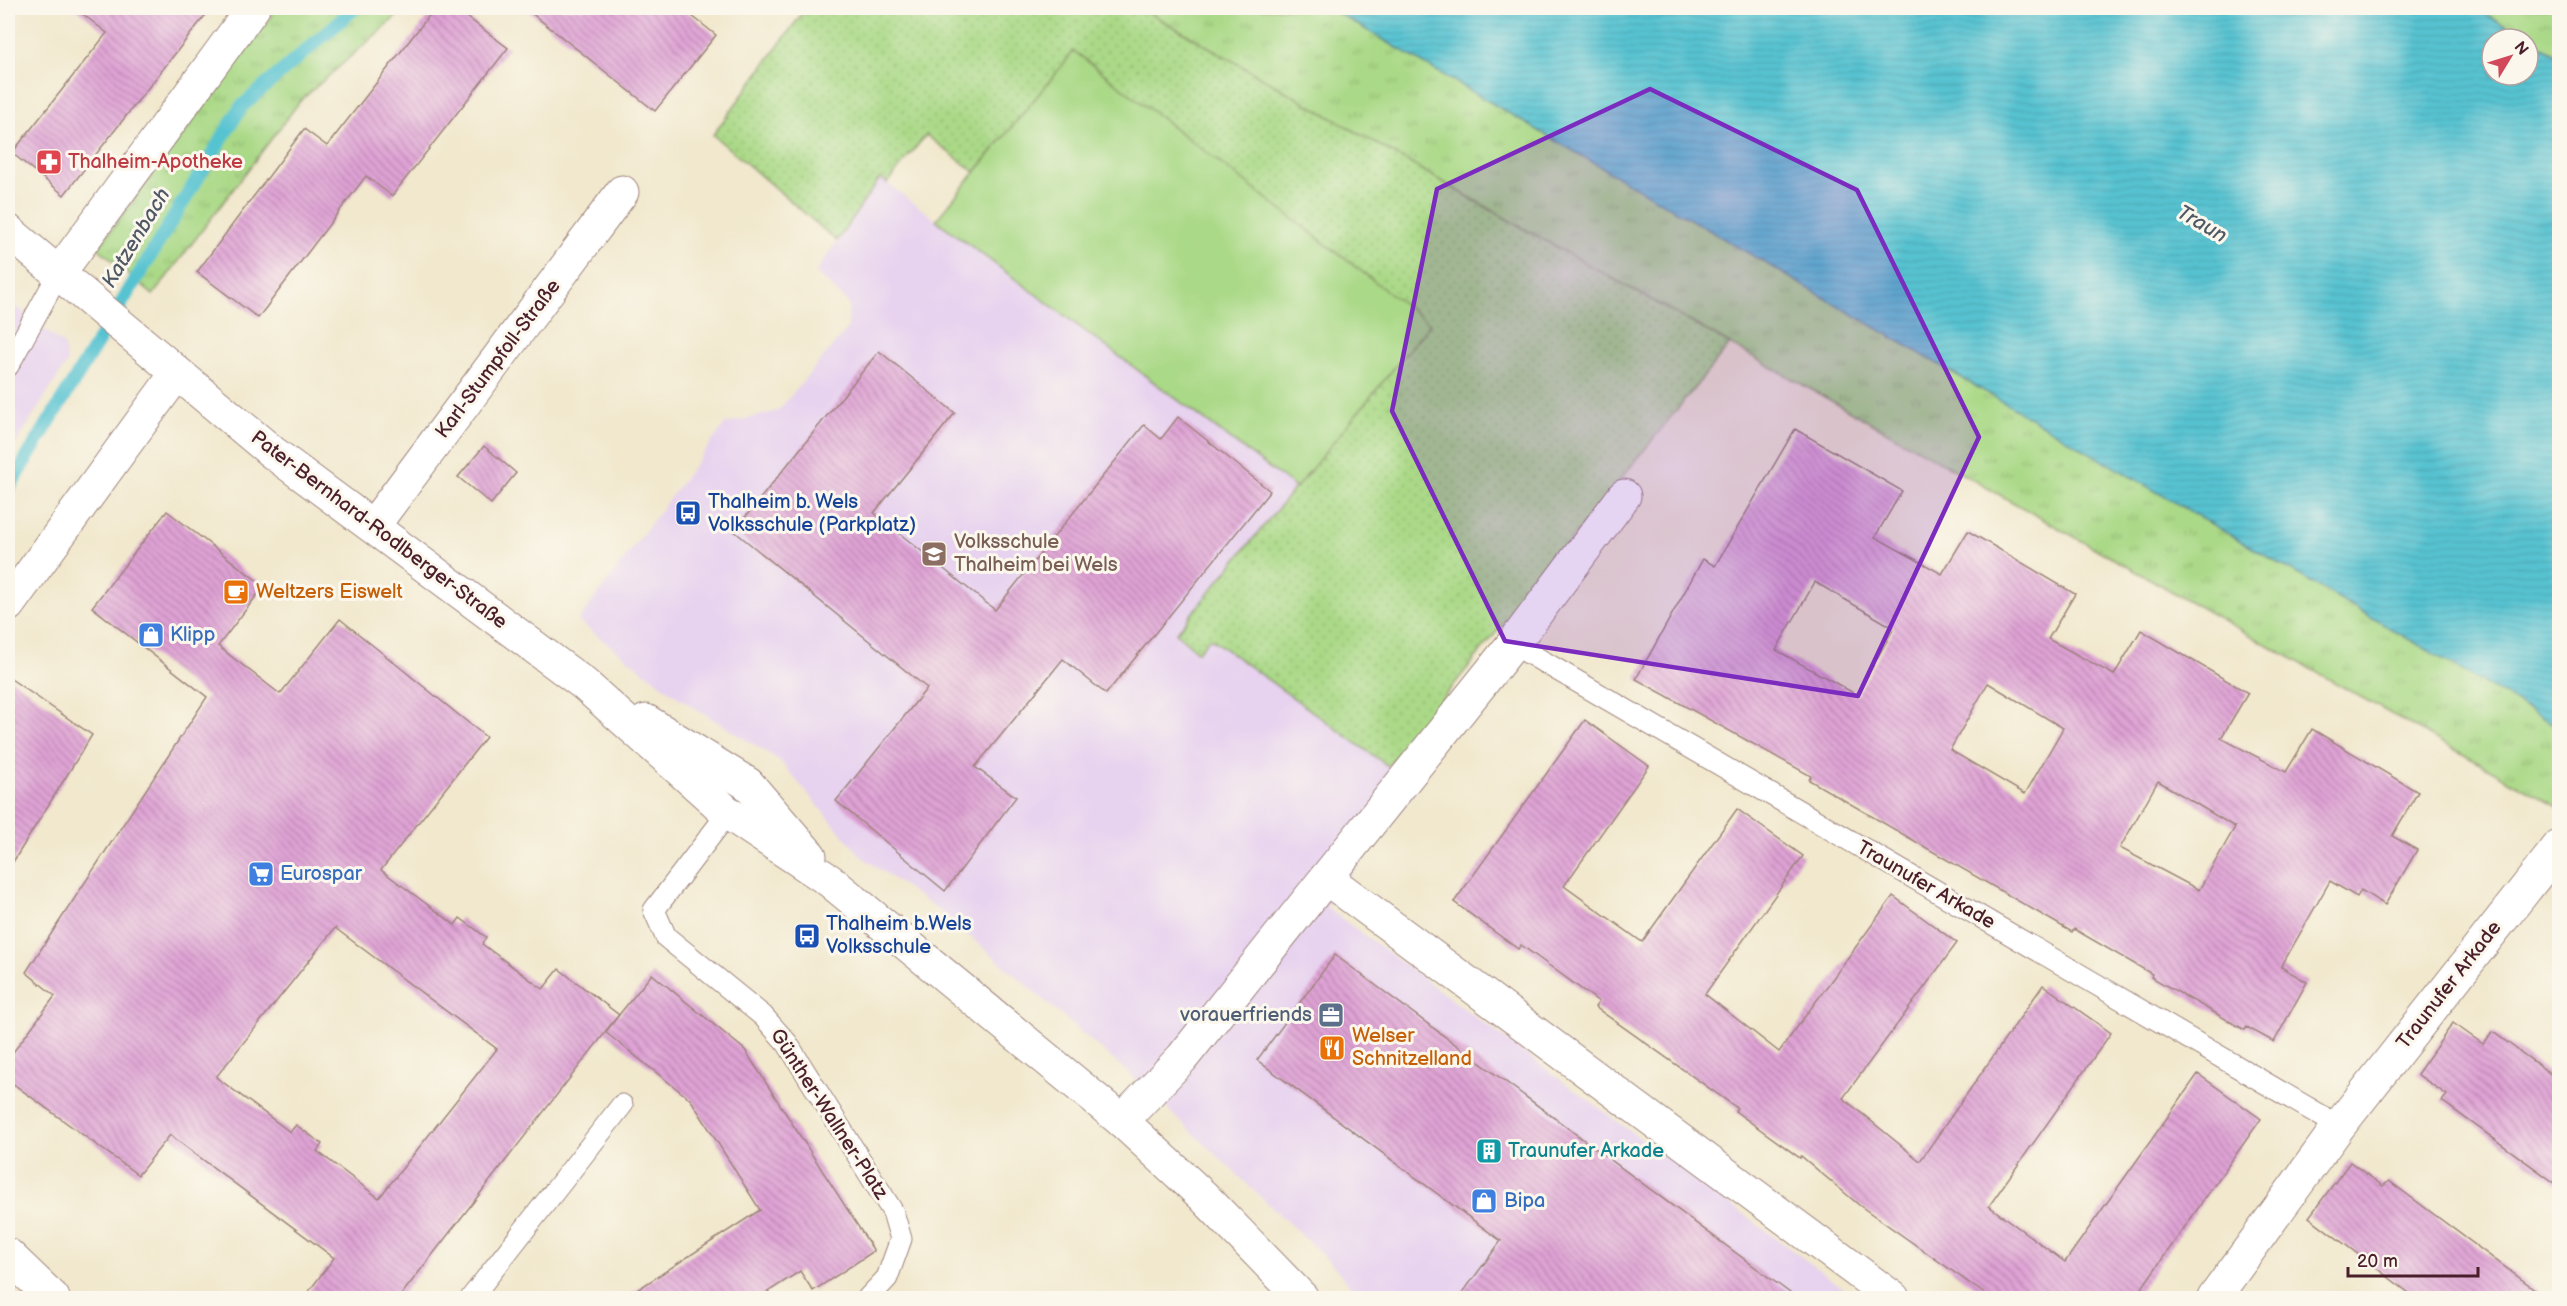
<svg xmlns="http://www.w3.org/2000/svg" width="2567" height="1306" viewBox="0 0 2567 1306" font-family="'Balsamiq Sans',sans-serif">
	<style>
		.built { fill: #e7d2ef }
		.grass { fill: url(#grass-tufts); stroke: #7a7c59; stroke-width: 1.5 }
		.park { fill: url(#park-dots); stroke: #7a7c59; stroke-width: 1.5 }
		.garden { fill: #aad987; stroke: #7a7c59; stroke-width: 1.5 }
		.water { fill: url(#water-rules); stroke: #50717e; stroke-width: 1.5; fill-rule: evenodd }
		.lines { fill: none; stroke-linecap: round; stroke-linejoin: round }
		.stream { stroke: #57c3d1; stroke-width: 14 }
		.building { fill: url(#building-back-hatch); fill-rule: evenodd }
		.service-casing { stroke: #9e847c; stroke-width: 23 }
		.minor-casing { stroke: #9e847c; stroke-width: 35 }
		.secondary-casing { stroke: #9e847c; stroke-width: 35 }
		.service { stroke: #fff; stroke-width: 21 }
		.minor { stroke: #fff; stroke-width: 33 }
		.secondary { stroke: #fff; stroke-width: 33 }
		.marked { fill: #7b2cbf; fill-opacity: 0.2; stroke: #7b2cbf; stroke-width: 4.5; stroke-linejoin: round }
		.labels { text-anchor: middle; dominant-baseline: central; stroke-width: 6; stroke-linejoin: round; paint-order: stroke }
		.health-label { font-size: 20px; fill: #be3a42; stroke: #fbf7ec; text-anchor: start }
		.street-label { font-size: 20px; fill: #4a1f2b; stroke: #fbf7ec }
		.transit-label { font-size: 20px; fill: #164399; stroke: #fbf7ec; text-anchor: start }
		.education-label { font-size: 20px; fill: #785e54; stroke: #fbf7ec; text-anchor: start }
		.food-label { font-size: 20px; fill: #c56008; stroke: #fbf7ec; text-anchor: start }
		.shop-label { font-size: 20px; fill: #366cbe; stroke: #fbf7ec; text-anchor: start }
		.service-label { font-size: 20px; fill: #4e5e75; stroke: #fbf7ec; text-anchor: end }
		.culture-label { font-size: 20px; fill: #0d838f; stroke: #fbf7ec; text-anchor: start }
		.water-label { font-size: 21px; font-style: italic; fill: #4f5865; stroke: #fbf7ec }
	</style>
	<defs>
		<pattern id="grass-tufts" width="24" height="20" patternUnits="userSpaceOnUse" patternTransform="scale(1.5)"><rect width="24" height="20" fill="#aad987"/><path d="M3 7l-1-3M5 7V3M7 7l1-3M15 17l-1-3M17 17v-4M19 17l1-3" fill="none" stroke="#94ba75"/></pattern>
		<pattern id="park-dots" width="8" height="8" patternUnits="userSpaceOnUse" patternTransform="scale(1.5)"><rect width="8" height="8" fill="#aad987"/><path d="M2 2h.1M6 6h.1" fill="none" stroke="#94ba75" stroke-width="1.8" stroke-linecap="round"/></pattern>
		<pattern id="water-rules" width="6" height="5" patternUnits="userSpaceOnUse" patternTransform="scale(1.5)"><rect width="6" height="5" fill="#57c3d1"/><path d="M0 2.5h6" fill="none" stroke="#4da7b4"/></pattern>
		<pattern id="building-back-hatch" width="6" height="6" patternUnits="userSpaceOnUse" patternTransform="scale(1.5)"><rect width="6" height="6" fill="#dfa3d5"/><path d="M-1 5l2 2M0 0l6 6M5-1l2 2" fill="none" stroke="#b784ad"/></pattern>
	</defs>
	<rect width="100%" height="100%" fill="#fbf7ec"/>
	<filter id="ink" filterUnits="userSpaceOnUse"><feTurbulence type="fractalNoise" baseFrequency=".0167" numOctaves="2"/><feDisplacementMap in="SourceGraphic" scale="12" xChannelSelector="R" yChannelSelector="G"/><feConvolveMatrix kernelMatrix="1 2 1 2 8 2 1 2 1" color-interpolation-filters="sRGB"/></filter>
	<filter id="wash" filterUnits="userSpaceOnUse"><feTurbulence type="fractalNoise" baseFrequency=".008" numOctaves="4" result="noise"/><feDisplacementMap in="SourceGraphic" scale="24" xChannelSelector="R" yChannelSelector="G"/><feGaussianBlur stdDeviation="1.35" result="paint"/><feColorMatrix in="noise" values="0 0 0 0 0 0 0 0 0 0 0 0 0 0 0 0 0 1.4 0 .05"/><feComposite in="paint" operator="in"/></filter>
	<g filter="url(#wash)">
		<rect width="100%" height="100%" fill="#f1e8cd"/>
		<g class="built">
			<polygon points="880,178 1296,488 1176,633 1198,652 1210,638 1388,766 1417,790 1326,907 1857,1298 1361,1298 1329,1261 1131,1075 944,914 862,857 779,760 679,698 578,621 725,424 778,411 848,328 849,304 816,272"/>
			<polygon points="8,300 64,345 67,362 8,456"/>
		</g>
		<g class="grass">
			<polygon points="277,8 406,8 300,101 153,295 98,248"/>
			<polygon points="1141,8 1329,8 2559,727 2559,808 1512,222"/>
			<polygon points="2475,8 2559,8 2559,56"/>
		</g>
		<polygon class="park" points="806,8 1141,8 1512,222 1730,344 1388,766 1210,638 1198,652 1176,633 1429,324 1074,51 975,172 926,135 887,183 880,178 837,241 713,135"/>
		<polygon class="garden" points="1074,51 1430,324 1296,488 936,220"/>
		<path class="water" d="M1329 8H2475L2559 56V727ZM2492 39H2528V75H2492Z"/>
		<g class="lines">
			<polyline class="stream" points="8,489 241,107 355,8"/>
		</g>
		<g id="blocks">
			<g class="building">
				<polygon points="75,8 211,8 64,195 12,153 107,33"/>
				<polygon points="435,8 455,8 508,48 392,196 366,176 258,318 197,272 304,129 327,146"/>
				<polygon points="525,8 682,8 716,35 655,111"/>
				<polygon points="879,351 955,413 874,513 995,610 1144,425 1161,439 1178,417 1270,491 1106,694 1063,659 1020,712 975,767 1016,797 945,891 836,801 927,688 734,531"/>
				<path d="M1795 429 1902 491 1875 537 1942 574 1968 531 2075 594 2048 639 2114 675 2141 630 2248 693 2221 738 2286 772 2312 729 2418 792 2392 836 2417 850 2385 905 2361 890 2357 897 2330 881 2281 967 2307 982 2274 1042 2247 1027 2245 1030 2151 977 2152 974 2074 929 2072 932 2065 928 1809 780 1811 776 1636 679 1703 559 1715 566ZM1815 582 1894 628 1857 695 1776 650ZM1988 683 2063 728 2025 794 1950 750ZM2158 781 2235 827 2199 890 2120 848Z"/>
				<polygon points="484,446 516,473 491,504 458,477"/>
				<path d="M167 511 264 586 218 646 280 694 340 619 486 737 381 870 455 925 460 918 486 937 482 944 543 989 559 969 619 1015 398 1299H303L334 1258 170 1135 138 1175 8 1080V1059L55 996 26 972 207 697 92 607ZM335 928 497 1049 379 1198 317 1151 322 1144 296 1125 290 1132 216 1077Z"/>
				<polygon points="8,677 92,735 8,870"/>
				<polygon points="1585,720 1649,766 1564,886 1642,942 1737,809 1803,856 1705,994 1779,1052 1893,896 1957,943 1843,1098 1920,1161 2043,985 2111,1033 1989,1206 2065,1262 2198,1074 2261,1119 2134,1299 1992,1299 1859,1205 1801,1156 1800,1158 1735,1111 1737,1108 1595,1007 1599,1002 1521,945 1518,949 1454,902"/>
				<polygon points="1335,955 1798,1299 1458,1299 1501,1241 1257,1060"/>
				<polygon points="652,974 745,1050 874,1251 813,1291 800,1271 757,1299 623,1299 760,1210 691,1100 605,1032"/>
				<polygon points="2453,1023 2483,1044 2493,1032 2559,1080 2559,1186 2442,1101 2447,1095 2417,1074"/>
				<polygon points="2350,1162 2383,1186 2389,1181 2548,1299 2417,1299 2309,1217"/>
			</g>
		</g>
	</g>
	<g filter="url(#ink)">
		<use href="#blocks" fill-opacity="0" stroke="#9e847c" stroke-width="1.5"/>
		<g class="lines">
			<defs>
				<g id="service">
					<polyline points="8,366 59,273"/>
					<polyline points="1513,644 2339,1126"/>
					<polyline points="728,813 654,910 666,937 763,1016 787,1043 893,1212 901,1239 887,1278 868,1298"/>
					<polyline points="471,1298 622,1105"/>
				</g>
				<g id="minor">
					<polyline points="59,273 253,8"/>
					<polyline points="373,526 622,192"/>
					<polyline points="8,605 177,373"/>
					<polyline points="1326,878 1893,1298"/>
					<polyline points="1122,1121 1182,1058 1513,644 1624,496"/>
					<polyline points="8,1255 53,1298"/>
					<polyline points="2214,1298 2339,1126 2560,845"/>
				</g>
				<g id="secondary">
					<polyline points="8,231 272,452 584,684 728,813 830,881 1122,1121 1203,1196 1302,1298"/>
					<polyline points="646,721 748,784 810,856"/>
				</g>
			</defs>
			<use href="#service" class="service-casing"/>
			<use href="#minor" class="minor-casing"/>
			<use href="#secondary" class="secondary-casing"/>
			<use href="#service" class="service"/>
			<use href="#minor" class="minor"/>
			<use href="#secondary" class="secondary"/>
		</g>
	</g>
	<path class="marked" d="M1650 89 1857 190 1979 437 1858 696 1505 641 1392 411 1437 189Z"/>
	<defs>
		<symbol id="pharmacy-square" viewBox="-11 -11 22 22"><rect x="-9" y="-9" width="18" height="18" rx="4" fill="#e0444e" stroke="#fbf7ec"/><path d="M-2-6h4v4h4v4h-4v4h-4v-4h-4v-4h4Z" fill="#fff"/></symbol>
		<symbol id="bus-square" viewBox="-11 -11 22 22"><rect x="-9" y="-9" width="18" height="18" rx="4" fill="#1a4fb4" stroke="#fbf7ec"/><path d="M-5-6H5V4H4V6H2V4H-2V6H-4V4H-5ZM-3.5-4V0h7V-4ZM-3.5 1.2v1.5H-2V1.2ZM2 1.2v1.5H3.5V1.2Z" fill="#fff"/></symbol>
		<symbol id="school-square" viewBox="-11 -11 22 22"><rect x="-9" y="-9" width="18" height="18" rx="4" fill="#8d6e63" stroke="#fbf7ec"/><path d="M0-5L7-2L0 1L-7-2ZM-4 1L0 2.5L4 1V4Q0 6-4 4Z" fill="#fff"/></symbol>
		<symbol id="cafe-square" viewBox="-11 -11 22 22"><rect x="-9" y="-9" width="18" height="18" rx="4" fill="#e8710a" stroke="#fbf7ec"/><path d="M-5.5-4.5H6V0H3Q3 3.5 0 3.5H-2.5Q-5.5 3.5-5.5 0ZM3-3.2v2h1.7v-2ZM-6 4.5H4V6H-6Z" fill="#fff"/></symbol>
		<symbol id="shop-square" viewBox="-11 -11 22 22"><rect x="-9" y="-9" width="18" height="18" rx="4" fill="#3f7fe0" stroke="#fbf7ec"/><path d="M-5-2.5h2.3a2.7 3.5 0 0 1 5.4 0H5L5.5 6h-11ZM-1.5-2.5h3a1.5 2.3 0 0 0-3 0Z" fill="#fff"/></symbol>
		<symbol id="supermarket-square" viewBox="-11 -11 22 22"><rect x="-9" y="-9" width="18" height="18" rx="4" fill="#3f7fe0" stroke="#fbf7ec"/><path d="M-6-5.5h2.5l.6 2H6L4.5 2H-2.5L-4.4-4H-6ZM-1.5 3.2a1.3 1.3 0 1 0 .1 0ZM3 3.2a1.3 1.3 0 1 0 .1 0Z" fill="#fff"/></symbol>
		<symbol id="office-square" viewBox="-11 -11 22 22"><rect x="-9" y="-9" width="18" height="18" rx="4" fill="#5c6f8a" stroke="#fbf7ec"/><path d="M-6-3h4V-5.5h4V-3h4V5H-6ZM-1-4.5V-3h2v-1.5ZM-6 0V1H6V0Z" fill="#fff"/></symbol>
		<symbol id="restaurant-square" viewBox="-11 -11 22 22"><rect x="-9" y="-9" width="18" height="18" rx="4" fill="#e8710a" stroke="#fbf7ec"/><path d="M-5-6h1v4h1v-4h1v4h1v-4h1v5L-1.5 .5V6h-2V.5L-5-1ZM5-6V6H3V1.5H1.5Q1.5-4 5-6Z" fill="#fff"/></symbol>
		<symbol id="building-square" viewBox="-11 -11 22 22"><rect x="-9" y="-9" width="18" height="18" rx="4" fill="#0f9aa8" stroke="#fbf7ec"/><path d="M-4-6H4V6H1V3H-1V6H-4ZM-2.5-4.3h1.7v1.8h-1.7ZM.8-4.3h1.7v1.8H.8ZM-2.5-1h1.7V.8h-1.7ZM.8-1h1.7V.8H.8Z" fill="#fff"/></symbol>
	</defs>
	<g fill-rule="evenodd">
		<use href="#pharmacy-square" x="34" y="147" width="30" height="30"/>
		<use href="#bus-square" x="673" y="498" width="30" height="30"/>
		<use href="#school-square" x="919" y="539" width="30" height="30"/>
		<use href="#cafe-square" x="221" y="577" width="30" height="30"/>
		<use href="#shop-square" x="136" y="620" width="30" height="30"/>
		<use href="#supermarket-square" x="246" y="859" width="30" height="30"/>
		<use href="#bus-square" x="792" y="921" width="30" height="30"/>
		<use href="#office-square" x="1316" y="1000" width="30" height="30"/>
		<use href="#restaurant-square" x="1317" y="1033" width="30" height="30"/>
		<use href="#building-square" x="1474" y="1136" width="30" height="30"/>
		<use href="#shop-square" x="1469" y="1186" width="30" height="30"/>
	</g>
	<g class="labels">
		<g class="health-label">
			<text x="68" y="162">Thalheim-Apotheke</text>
		</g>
		<g class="street-label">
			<text transform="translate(498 359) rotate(-53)">Karl-Stumpfoll-Straße</text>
			<text transform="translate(379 530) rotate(37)">Pater-Bernhard-Rodlberger-Straße</text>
			<text transform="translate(1926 885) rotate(30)">Traunufer Arkade</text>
			<text transform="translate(2449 985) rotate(-52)">Traunufer Arkade</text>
			<text transform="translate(829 1114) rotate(57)">Günther-Wallner-Platz</text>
		</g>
		<g class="transit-label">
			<text x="708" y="502">Thalheim b. Wels<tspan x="708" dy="23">Volksschule (Parkplatz)</tspan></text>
			<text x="826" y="924">Thalheim b.Wels<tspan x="826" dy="23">Volksschule</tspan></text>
		</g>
		<g class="education-label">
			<text x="954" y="542">Volksschule<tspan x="954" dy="23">Thalheim bei Wels</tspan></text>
		</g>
		<g class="food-label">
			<text x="256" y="592">Weltzers Eiswelt</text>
			<text x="1352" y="1036">Welser<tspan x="1352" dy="23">Schnitzelland</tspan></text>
		</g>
		<g class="shop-label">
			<text x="170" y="635">Klipp</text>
			<text x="280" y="874">Eurospar</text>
			<text x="1504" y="1201">Bipa</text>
		</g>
		<g class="service-label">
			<text x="1312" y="1015">vorauerfriends</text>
		</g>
		<g class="culture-label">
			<text x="1508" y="1151">Traunufer Arkade</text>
		</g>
		<g class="water-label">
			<text transform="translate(2202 224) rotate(30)">Traun</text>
			<text transform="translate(136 238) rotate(-59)">Katzenbach</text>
		</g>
	</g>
	<rect width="2567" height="1306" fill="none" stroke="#fbf7ec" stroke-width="30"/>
	<g transform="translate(2510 57) rotate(52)"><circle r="28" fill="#fbf7ec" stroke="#b4a19f" stroke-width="1.5"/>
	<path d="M0-4.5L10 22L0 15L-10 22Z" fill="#d1495b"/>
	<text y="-9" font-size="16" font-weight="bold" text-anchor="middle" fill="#4a1f2b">N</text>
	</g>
	<path d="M2348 1267v9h130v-9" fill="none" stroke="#4a1f2b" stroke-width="3"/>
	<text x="2357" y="1267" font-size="18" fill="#4a1f2b" stroke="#fbf7ec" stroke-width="4.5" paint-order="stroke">20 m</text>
</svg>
